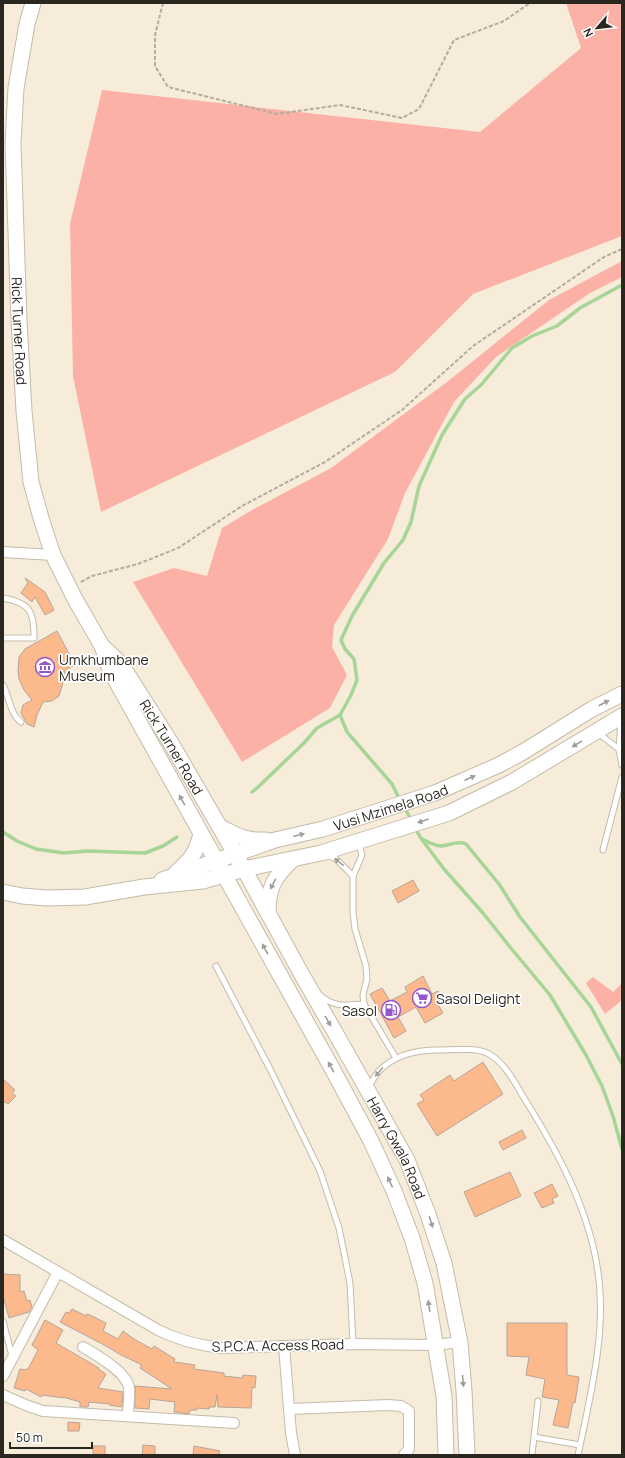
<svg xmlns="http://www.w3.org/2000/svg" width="625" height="1458" viewBox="0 0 625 1458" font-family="Manrope,sans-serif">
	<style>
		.green { fill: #fcb1a6 }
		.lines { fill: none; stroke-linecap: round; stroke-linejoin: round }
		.stream { stroke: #a7d597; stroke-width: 3.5 }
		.building { fill: #fbb98c; stroke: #b7a59a }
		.service-casing { stroke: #c4bba9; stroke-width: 7 }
		.minor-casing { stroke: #c4bba9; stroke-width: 12 }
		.secondary-casing { stroke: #c4bba9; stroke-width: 17 }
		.path { stroke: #b4ac9d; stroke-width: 2; stroke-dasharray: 4 2; stroke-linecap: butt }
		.service { stroke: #fff; stroke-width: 5 }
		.minor { stroke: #fff; stroke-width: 10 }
		.secondary { stroke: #fff; stroke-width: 15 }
		.oneway { fill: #9f9e9b }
		.labels { text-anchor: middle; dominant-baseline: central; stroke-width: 3.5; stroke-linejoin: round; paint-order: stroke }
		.street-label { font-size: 14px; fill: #2a2720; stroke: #fff }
		.poi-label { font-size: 14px; fill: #2a2720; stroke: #fff; text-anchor: start }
	</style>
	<rect width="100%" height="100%" fill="#f6ecd9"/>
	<g class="green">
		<polygon points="566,3 622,3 622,236 473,294 395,372 101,512 73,376 70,224 102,90 480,132 581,48"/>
		<polygon points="622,261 622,277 590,293 496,357 454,402 405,493 388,539 334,625 332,647 347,675 330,708 242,762 133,582 174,568 207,576 222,528 252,510 331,468 447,382 549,300"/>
		<polygon points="593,977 613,992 622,983 622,1000 605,1014 586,983"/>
	</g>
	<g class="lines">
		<g class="stream">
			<polyline points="252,792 257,788 304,743 317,728 340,715"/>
			<polyline points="400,800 392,784 347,732 340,715 351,695 357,680 354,659 345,649 341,640 352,616 384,563 403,540 411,522 419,486 442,435 465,399 481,385 512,348 532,336 557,326 580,308 622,285"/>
			<polyline points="404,807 412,821"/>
			<polyline points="415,827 420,837 444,869 483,913 510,947 550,995 586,1055 602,1086 613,1116 622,1149"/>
			<polyline points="3,832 17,841 36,849 64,853 87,851 145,853 163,846 177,837"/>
			<path d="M422 839C428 842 433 845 440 846 449 846 457 840 466 844L499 884 520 917 591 1007 622 1064"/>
		</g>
	</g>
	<g class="building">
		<polygon points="25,578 45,592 54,610 45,615 35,597 32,602 21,593 28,583"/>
		<polygon points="57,631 75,665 65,670 65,676 59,696 52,701 43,702 37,715 34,727 27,724 21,713 23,705 32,700 24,690 19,679 18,672 19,657 25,649"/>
		<polygon points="413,880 419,891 398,903 392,891"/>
		<polygon points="423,976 432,994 438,991 444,1001 438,1004 443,1013 425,1023 416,1007 398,1017 406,1031 394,1038 370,994 382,988 390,1001 407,992 405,987"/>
		<polygon points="483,1062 503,1094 437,1136 417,1104 424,1100 420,1095 450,1075 454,1081"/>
		<polygon points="3,1079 15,1090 12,1093 16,1096 8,1104 5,1102 3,1104"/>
		<polygon points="522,1130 526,1138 503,1150 499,1142"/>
		<polygon points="510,1172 521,1196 475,1217 464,1192"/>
		<polygon points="552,1184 558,1196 552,1199 554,1203 542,1208 534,1193"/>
		<polygon points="3,1274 20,1275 20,1292 24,1291 27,1301 30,1300 32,1307 29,1312 9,1318 3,1296"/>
		<polygon points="72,1309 86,1316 87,1314 92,1316 106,1323 103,1331 118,1339 123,1331 134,1339 152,1349 154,1346 175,1359 174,1362 195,1365 194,1369 224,1373 224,1376 242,1378 243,1375 256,1376 255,1388 252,1387 251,1408 218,1407 217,1395 215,1407 209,1407 209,1409 197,1408 197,1410 190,1410 189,1414 174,1412 175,1402 150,1399 149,1409 135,1408 135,1386 172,1389 140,1368 142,1365 121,1355 106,1346 60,1322 66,1312 69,1313"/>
		<polygon points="45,1320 63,1330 56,1343 99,1368 98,1369 106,1374 98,1388 123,1392 122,1407 109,1405 110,1404 89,1402 88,1407 80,1407 80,1402 63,1397 63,1398 42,1395 41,1397 26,1389 25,1391 14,1388 20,1369 25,1370 26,1369 28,1369 38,1350 32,1345"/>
		<polygon points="507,1323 567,1323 567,1375 579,1377 575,1403 573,1402 568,1428 553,1425 559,1400 542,1397 545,1379 526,1375 529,1357 507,1356"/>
		<polygon points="68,1422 80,1423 79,1431 68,1431"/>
		<polygon points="143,1445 155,1446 155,1455 142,1455"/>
		<rect x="93" y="1446" width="12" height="9"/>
		<polygon points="194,1446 220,1451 219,1455 193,1455"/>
	</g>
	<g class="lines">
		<defs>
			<g id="service">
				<path d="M3 598C30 603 34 611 34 638H3"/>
				<path d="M3 685C9 696 10 714 21 722"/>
				<polyline points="621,720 619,750 622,765"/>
				<polyline points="598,733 620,750"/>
				<polyline points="359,843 362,855 353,876 353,912 355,929 366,966 367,979 363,995 364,1004 396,1058"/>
				<polyline points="603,850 622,777"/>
				<polyline points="328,856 335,858 353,876"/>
				<polyline points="216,966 270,1069 320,1171 339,1228 350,1283 353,1344"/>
				<path d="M320 995C334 1008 346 1005 364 1004"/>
				<path d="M368 1088C372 1082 375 1075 380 1070 395 1055 417 1050 438 1050 452 1050 477 1047 489 1054 505 1063 515 1083 524 1098 558 1152 589 1209 598 1272 607 1332 590 1397 578 1455"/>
				<polyline points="3,1321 12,1356"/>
				<polyline points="534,1437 580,1445"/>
				<polyline points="532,1455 538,1401"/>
			</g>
			<g id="minor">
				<polyline points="3,552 53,555"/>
				<path d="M3 1240 158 1330C178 1340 197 1345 220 1348L353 1344 435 1345 460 1342"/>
				<polyline points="284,1346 291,1433 295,1455"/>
				<path d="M83 1347C96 1355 127 1372 129 1388 130 1397 128 1407 128 1416"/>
				<polyline points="3,1376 58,1272"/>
				<polyline points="3,1395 28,1406 43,1411 234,1423"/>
				<polyline points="290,1409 388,1405 401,1406 409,1411 409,1449 404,1455"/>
			</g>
			<g id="secondary">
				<path id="s1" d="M33 3 27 24 16 88 13 144 19 320 24 411 31 482 41 518 53 555 75 599 102 646 110 670 333 1070 371 1141 394 1191 412 1238 425 1283 444 1396 446 1455"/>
				<path id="s2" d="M103 647 121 664 171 743 244 869 302 975 336 1034 407 1160 428 1214 437 1242 444 1263 456 1323 460 1342 464 1391 467 1455"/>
				<path d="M220 827C239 836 244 841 266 840"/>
				<path d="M176 873C191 859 196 854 201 834"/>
				<path id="s3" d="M162 880 275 840 323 829 435 793 499 765 523 752 592 709 622 694"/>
				<polyline points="3,892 22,896 47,898 85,897 144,887 203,881 244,869 321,853 449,813 512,782 622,716"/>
				<path d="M268 913C268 888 274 877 292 860"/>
			</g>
		</defs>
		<use href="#service" class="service-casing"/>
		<use href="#minor" class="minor-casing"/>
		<use href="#secondary" class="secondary-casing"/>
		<g class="path">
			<polyline points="163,3 155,35 155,66 168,87 277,114 340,105 402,118 419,109 454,40 504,21 530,3"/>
			<polyline points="81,582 92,576 138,564 178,548 242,506 325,462 402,410 473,346 604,257 622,249"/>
		</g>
		<use href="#service" class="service"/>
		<use href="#minor" class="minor"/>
		<use href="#secondary" class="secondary"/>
	</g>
	<defs><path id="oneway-solid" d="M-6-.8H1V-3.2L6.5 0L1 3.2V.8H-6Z"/></defs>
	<g class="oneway">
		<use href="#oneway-solid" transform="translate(604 703) rotate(-27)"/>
		<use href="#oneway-solid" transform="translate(577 744) rotate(149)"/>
		<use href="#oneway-solid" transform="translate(470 778) rotate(-24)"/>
		<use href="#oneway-solid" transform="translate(182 800) rotate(-119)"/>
		<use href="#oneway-solid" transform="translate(423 821) rotate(161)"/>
		<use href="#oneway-solid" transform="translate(299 835) rotate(-14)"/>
		<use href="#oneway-solid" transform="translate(339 862) rotate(-142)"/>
		<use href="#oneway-solid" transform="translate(273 884) rotate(118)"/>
		<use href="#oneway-solid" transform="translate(265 949) rotate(-119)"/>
		<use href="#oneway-solid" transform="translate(328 1021) rotate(60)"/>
		<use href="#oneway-solid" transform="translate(331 1067) rotate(-119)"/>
		<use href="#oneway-solid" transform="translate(379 1072) rotate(131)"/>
		<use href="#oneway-solid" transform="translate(390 1182) rotate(-115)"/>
		<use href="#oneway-solid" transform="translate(431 1222) rotate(72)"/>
		<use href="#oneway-solid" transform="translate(429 1306) rotate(-99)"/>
		<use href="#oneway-solid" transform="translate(463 1381) rotate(85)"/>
	</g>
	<defs>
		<symbol id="museum-ring" viewBox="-11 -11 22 22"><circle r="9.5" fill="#fff" stroke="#9356cc" stroke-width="1.5"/><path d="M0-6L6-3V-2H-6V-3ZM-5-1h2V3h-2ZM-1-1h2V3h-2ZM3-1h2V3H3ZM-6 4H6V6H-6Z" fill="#9356cc"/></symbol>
		<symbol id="supermarket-ring" viewBox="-11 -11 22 22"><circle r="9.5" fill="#fff" stroke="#9356cc" stroke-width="1.5"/><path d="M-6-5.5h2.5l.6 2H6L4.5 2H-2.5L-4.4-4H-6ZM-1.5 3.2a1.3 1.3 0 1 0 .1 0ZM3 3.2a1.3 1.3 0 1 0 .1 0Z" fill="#9356cc"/></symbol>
		<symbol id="fuel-ring" viewBox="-11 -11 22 22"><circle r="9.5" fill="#fff" stroke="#9356cc" stroke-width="1.5"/><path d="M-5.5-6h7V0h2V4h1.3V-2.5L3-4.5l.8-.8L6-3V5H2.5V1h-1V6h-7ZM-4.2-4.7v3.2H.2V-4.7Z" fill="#9356cc"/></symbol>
	</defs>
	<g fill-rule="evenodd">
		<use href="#museum-ring" x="34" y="656" width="22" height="22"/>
		<use href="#supermarket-ring" x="411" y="987" width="22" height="22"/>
		<use href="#fuel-ring" x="380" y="999" width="22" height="22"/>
	</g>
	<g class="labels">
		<g class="street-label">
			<text stroke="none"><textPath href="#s1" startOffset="330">Rick Turner Road</textPath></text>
			<text stroke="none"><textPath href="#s2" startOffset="122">Rick Turner Road</textPath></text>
			<text stroke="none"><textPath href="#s3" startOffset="240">Vusi Mzimela Road</textPath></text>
			<text stroke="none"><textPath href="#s2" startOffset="582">Harry Gwala Road</textPath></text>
			<text transform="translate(278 1345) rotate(-1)">S.P.C.A. Access Road</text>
		</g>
		<g class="poi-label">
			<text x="59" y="659">Umkhumbane<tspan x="59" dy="16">Museum</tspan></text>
			<text x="436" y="998">Sasol Delight</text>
			<text x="377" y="1010" text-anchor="end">Sasol</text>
		</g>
	</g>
	<rect width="625" height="1458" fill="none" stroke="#2a2720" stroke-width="8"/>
	<g transform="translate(597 28) rotate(242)" stroke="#ffffff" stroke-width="3" paint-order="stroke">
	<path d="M0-3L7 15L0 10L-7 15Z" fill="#2a2720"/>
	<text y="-6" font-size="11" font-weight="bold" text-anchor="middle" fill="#2a2720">N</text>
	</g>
	<path d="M10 1442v6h82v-6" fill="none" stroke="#2a2720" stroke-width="2"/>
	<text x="16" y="1442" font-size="12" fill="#2a2720" stroke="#ffffff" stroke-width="3" paint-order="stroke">50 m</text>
</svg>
